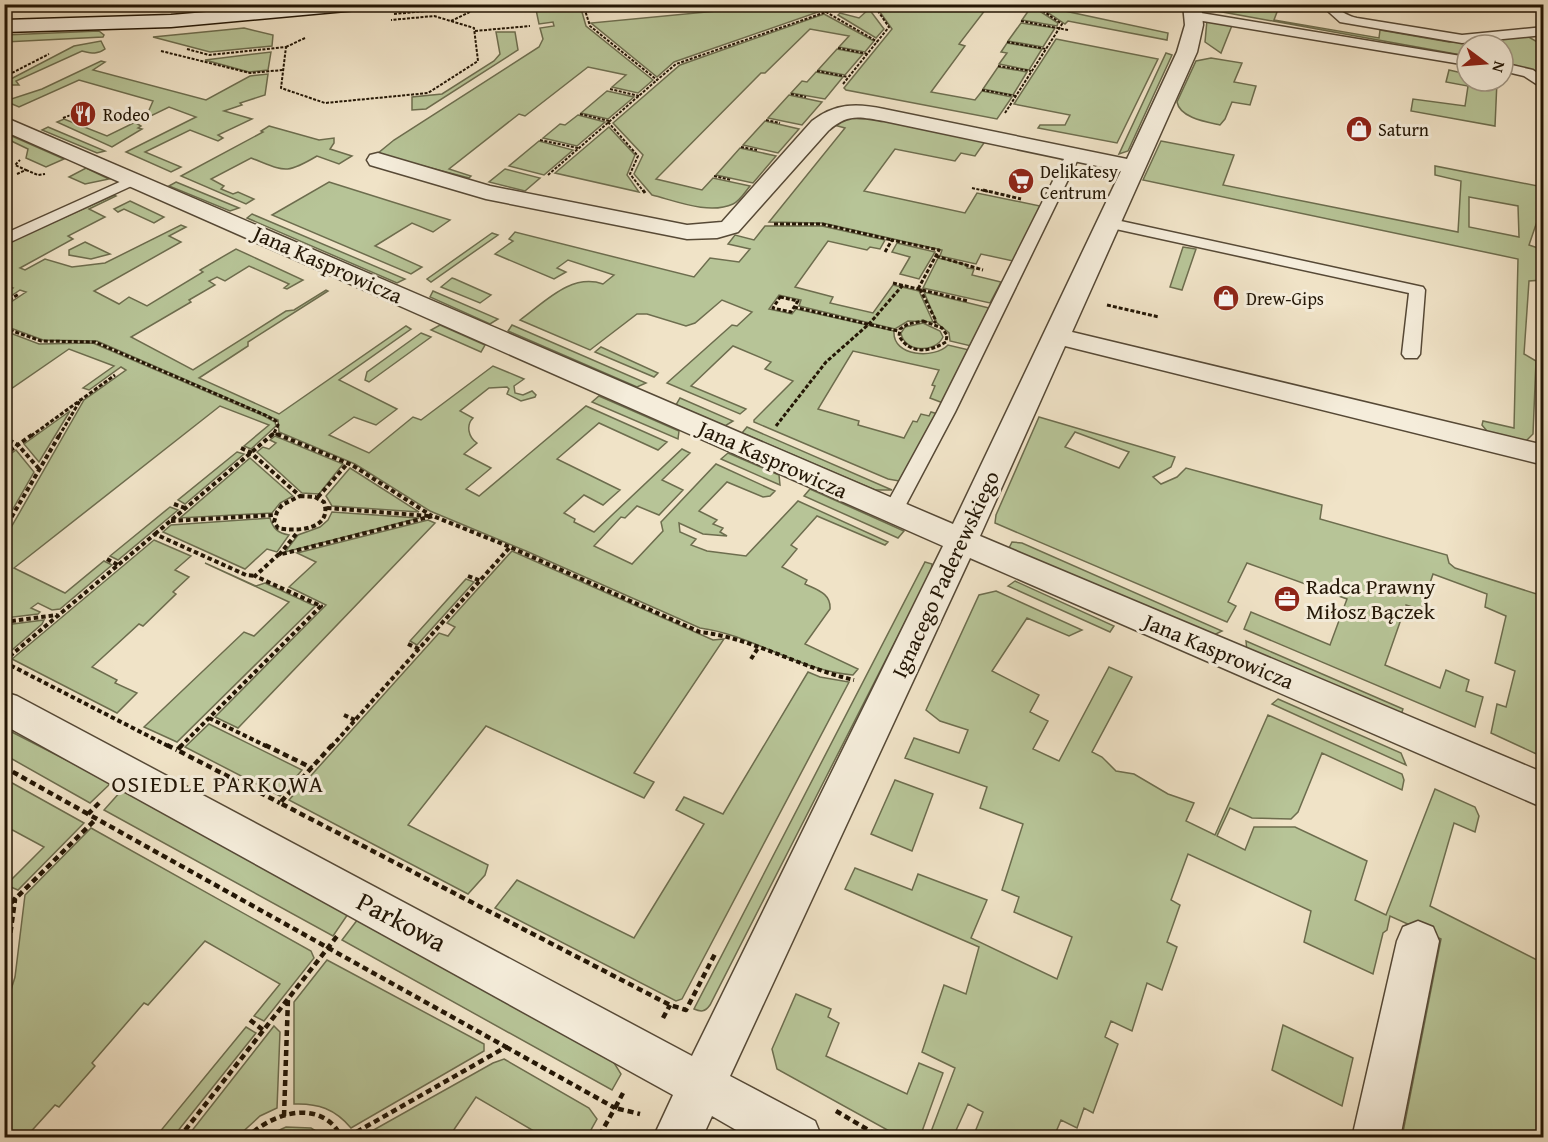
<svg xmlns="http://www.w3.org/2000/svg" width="1548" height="1142" viewBox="0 0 1548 1142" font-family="'Gentium Book Plus',serif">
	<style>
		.green { fill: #b7c497; stroke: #6d6d4e; stroke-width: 1.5; fill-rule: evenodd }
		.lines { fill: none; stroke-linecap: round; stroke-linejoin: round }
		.lane-casing { stroke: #564936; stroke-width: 3 }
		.street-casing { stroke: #564936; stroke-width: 3 }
		.secondary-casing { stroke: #231605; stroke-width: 3 }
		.path-far3 { stroke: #231605; stroke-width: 2; stroke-dasharray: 3 1.5; stroke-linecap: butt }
		.path-far2 { stroke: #231605; stroke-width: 3; stroke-dasharray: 4 2; stroke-linecap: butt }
		.path-far1 { stroke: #231605; stroke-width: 4; stroke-dasharray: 4.5 3; stroke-linecap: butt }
		.path { stroke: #231605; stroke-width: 4.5; stroke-dasharray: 6 4; stroke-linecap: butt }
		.lane { fill: #f5eddb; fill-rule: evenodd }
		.street { fill: #f5eddb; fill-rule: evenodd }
		.secondary { fill: #f5eddb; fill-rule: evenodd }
		.labels { text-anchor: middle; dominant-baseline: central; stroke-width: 6; stroke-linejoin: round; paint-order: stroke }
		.far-poi-label { font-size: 18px; fill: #231605; stroke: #f5eddb; text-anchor: start }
		.street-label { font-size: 22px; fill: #231605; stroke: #f5eddb }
		.poi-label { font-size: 22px; fill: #231605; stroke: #f5eddb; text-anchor: start }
		.neighbourhood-label { font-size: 24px; letter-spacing: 1.5px; fill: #231605; stroke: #f5eddb }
		.near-street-label { font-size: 27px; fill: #231605; stroke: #f5eddb }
	</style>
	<rect width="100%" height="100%" fill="#f0e3c7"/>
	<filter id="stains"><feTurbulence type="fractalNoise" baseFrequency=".00333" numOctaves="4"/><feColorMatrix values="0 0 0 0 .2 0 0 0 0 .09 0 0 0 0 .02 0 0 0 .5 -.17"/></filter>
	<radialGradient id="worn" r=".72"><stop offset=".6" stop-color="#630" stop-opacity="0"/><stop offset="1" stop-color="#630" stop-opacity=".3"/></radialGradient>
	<g class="green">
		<polygon points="791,4 814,5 821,11 674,62 657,77 591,23"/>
		<polygon points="535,5 580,5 586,26 653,80 638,93 612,87 626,75 588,67 525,116 519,114 449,169 471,176 469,178 377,154 394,140 539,47 543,39 540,28 554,26 553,22 539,24"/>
		<polygon points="875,5 989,5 959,44 965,46 931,92 975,100 982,91 1012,97 997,119 846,90 844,88 892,29"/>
		<polygon points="998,5 1035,8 1058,23 1057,26 1022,20 1029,10"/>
		<polygon points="1057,5 1064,6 1060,10 1168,33 1167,40 1068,21 1065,24 1038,6 1028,5"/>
		<polygon points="1215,5 1267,5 1277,12 1274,20 1379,38 1380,30 1449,42 1472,42 1527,36 1539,43 1543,43 1543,77 1531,70 1503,63 1503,45 1467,45 1467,56 1217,11"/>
		<polygon points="869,9 884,29 876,38 838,15 840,13 859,18"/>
		<path d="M824 14 874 41 865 52 839 47 849 36 810 29 765 73H761L656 179 702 190 713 178 750 186C745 192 740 201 733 204 709 215 676 201 652 195L634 174 643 155 613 123 680 65Z"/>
		<polygon points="1207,20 1233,23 1221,53 1205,42"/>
		<polygon points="1021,23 1055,28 1043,47 1008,41"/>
		<polygon points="244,28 273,35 272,46 210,52 153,37"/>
		<polygon points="99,31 104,35 103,37 5,42 5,35"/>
		<polygon points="496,32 515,32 518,50 426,109 412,110 412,97 442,94 494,61 500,54"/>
		<polygon points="1056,39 1158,59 1117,143 1038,128 1040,125 1065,125 1070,115 1014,104"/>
		<path d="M101 41 105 49C97 55 91 53 82 51L16 81 19 85H5V82L74 46Z"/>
		<polygon points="1007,43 1042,49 1029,70 999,64 1007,53 1001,52"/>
		<polygon points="837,49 863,54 845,75 818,70"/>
		<polygon points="271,52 268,70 249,72 205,60"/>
		<polygon points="1166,53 1172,55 1128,151 1119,154"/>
		<path d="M1211 58 1242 63 1234 82 1256 86 1250 105 1232 102 1225 119 1220 125C1207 122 1180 118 1177 102L1196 61Z"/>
		<polygon points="101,61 105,62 93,70 206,100 250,76 268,74 265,95 240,103 242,105 224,111 252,119 218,135 223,138 218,141 190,130 145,152 181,167 171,172 126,152 196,117 169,107 136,123 141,126 138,128 142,129 112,147 57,122 64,119 107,136 146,117 153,101 79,80 19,107 5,101 42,89"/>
		<polygon points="998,67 1027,72 1013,95 983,89"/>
		<polygon points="1449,70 1467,74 1467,81 1497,81 1495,126 1411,111 1413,99 1465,106 1468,86 1446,82"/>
		<polygon points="816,72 843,77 825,99 791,93 802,81 807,82"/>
		<polygon points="607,91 634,97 608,119 581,113"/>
		<polygon points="789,95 822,102 802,125 768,118"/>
		<polygon points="578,115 605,122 577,146 543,138 560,124 565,125"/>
		<polygon points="863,116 986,140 975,156 961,153 955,161 895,149 864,191 965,213 977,193 1040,206 1013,261 981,254 976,264 940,256 942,250 823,223 769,222 845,128 834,125 848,118"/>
		<polygon points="765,121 799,129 778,153 743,145"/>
		<path d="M269 126 319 140 334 138V143L330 149 352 156 339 164 317 156C285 175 285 171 251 158L211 179 224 186 221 189 233 194 238 192 254 199 246 204 181 176 263 132 261 131Z"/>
		<polygon points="48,127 105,151 97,153 42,130"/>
		<polygon points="609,127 635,155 627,175 639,192 555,173"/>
		<polygon points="5,133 64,159 46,167 26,158 28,149 5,138"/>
		<polygon points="539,141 573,150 544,175 509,166"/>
		<path d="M1161 141 1234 155 1223 185 1458 232 1461 181 1435 175V166L1543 187V204L1529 245 1544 250 1543 280 1529 281 1524 354 1536 361 1533 434 1526 441 1491 436 1482 425 1483 421 1514 428 1518 259 1143 180ZM1469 197 1518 206 1519 237 1469 227Z"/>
		<polygon points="740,148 776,156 753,183 716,175"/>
		<polygon points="86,168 109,179 85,184 69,177"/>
		<polygon points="505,169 540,178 525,191 489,182"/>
		<polygon points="176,182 239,208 230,211 169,186"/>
		<polygon points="329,182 450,220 433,232 412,223 375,246 422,267 411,274 272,215"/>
		<path d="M114 195 116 196 89 209 105 217 68 236 73 239 20 268 25 270 45 259 72 267 105 263 181 225 186 227 169 236 181 242 94 291 119 304 129 297 147 306 203 272 200 270 236 249 303 280 287 289 284 288 289 284 249 266 225 281 217 277 209 281 215 285 189 300 191 302 131 337 193 370 286 311 294 310 326 290 328 291 248 342V346L199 378 279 414 406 326 411 329 339 380 397 409 376 425 354 417 329 435 369 453 413 417 421 420 493 366 524 379 514 386 515 393 523 395 532 391 536 395 535 397 521 401 507 394 509 389 507 387 489 388 460 411 473 418C466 425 468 437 477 443L464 454 491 468 466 489 479 496 586 406 667 442 658 450 599 423 557 459 620 490 603 505 584 495 564 513 575 519 574 522 594 532 682 449 690 453 662 480 683 490 659 515 637 506 625 518 621 517 594 546 632 564 663 531 661 522 716 464 775 491 770 496 763 497 727 482 699 511 717 520 713 524 723 528 720 532 727 536 703 534 679 523 680 532 696 539 691 545 707 551 746 556 798 501 888 542 885 545 817 516 791 545 797 549 782 567 807 580 805 584C817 590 831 593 830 609L805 644 858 669 853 675C799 671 753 635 700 628L526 551 430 511 355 464 279 432 278 420 97 341 43 340 5 326V306L26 292 20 290 5 300V294L13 288 5 285V244Z"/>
		<polygon points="130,201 164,217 154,223 124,209 118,212 114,209"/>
		<polygon points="252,214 405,279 397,283 247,218"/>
		<path d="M765 226H822L885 240 880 249 870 247 867 250 828 241 795 287 833 297 830 303 873 313 893 285 919 291 933 322 908 321 895 329 799 306 801 300 779 295 769 309 792 314 796 309 894 331C892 357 935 359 948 345L969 350 943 403 930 398 935 386 932 385 939 370 853 351 818 409 859 421 858 425 904 438 913 421 917 422 921 414 929 416 931 412 938 414 899 481 888 479 754 422V420L793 381 765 369 771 362 733 346 691 386 746 409 740 414 667 383 732 325 737 326 752 312 722 300 695 323 686 326 647 314H637L590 350 520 320C545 302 571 273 603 284L614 275 568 260 557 268 566 272 554 279 495 254 513 241 509 239 515 232 694 277 710 258 739 262 750 249 728 244 735 235 754 240Z"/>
		<polygon points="492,233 498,235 431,282 427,279"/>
		<polygon points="85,242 110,254 91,259 69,255 69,250"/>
		<polygon points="897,243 935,252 919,279 900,274 910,257 892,252"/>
		<polygon points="1183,247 1196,249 1182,290 1170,287"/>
		<polygon points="938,258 968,265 967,268 974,269 972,275 1001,282 990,303 923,288"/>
		<polygon points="452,278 455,279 491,295 480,303 441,287"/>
		<polygon points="433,291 498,319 490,324 430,297"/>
		<polygon points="924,292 989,308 971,346 950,341 949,333 937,323"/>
		<path d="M923 323 940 331 943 337C935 354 904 352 901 333L905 327Z"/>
		<polygon points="440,325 485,345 481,352 431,330"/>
		<polygon points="512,325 646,383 637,387 508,331"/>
		<polygon points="5,331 39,344 93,343 264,416 275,422 276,426 251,449 244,446 269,425 220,406 14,568 65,593 104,561 112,565 60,609 52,610 38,603 31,608 40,612 38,614 5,618 5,538 84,400 126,370 121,367 89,390 83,388 114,366 69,349 5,393"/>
		<polygon points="421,333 431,337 369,382 365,380 367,372"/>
		<polygon points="601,347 658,373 654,377 595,352"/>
		<polygon points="599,396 679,431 678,439 592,402"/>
		<polygon points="680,398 733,421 725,426 676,405"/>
		<polygon points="70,411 39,462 24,444"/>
		<path d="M1039 417 1175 457 1171 467 1153 477 1161 484 1177 477 1186 468 1322 505 1320 519 1447 555 1449 563 1455 568 1543 596V757L1491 733 1497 704 1506 707 1515 671 1495 663 1506 616 1485 607 1487 594 1433 574 1421 610 1406 605 1385 665 1440 688 1446 670 1469 680 1466 691 1483 697 1475 727 1244 629 1251 612 1330 645 1347 599 1247 563 1228 602 1236 606 1227 622 995 523 996 515ZM1075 432 1129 452 1119 468 1065 447Z"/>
		<polygon points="747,427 892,490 875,490 742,433"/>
		<polygon points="275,436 343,464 319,494 302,493 257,452 263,447 269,449 276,443 270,440"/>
		<polygon points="16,450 34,472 5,523 5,458"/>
		<polygon points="237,452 244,454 185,504 178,500"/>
		<polygon points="728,453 779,475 780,485 721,459"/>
		<polygon points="250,458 293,496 280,503 272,513 180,518"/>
		<polygon points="350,468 419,512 332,506 326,496"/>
		<polygon points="810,489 904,531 898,538 804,496"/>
		<polygon points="170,507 178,510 118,560 110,556"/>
		<polygon points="332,512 419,518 285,552 298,535 320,527 328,520"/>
		<path d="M270 518C273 529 278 533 289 535L277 552 267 549 245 569 163 532 171 525Z"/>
		<polygon points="428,520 435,523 238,728 215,717 326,605 289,587 316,562 297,553"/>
		<polygon points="154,540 191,556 175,570 189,577 173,592 176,594 143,626 139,624 92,667 117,680 115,683 137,693 117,713 12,659"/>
		<polygon points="1012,542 1022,543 1222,631 1212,636 1012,550 1009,548"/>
		<polygon points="512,551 713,640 724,639 634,773 654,782 644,798 486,726 408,825 488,865 485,875 468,894 289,800 439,633 448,636 455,627 447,623"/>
		<path d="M925 562 932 564 931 571 710 1005C705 1012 701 1012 694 1009Z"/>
		<polygon points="205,563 256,586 265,583 315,606 177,742 144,727 244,632 254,636 289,602"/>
		<polygon points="466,579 474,582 417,645 410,641"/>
		<polygon points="1015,581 1114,626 1110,632 1008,586"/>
		<polygon points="996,591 1082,630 1069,636 1027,618 992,671 1039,695 1030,712 1048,721 1033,749 1059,761 1109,667 1132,677 1092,752 1102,757 1116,771 1134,774 1168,794 1194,803 1186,821 1215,835 1268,715 1402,774 1404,780 1402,790 1322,753 1298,812 1291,819 1252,818 1230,808 1217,836 1245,850 1254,827 1295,827 1367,861 1355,900 1386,915 1435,789 1475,807 1479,816 1475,832 1454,823 1430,906 1543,963 1544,1092 1539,1137 1402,1137 1441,939 1390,916 1387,930 1383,933 1373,974 1304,942 1311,911 1188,854 1171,900 1180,905 1167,942 1177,947 1162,990 1147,983 1132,1031 1111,1021 1105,1037 1118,1044 1093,1113 1084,1108 1077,1128 1061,1120 1056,1132 1065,1137 973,1137 983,1112 968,1104 953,1137 929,1137 955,1068 922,1052 944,985 966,994 979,947 845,889 855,868 912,890 918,874 987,900 971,938 1057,979 1072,937 1014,912 1019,897 1002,890 1023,824 980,808 987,787 905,758 914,738 959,753 968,730 940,721 926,710 979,595"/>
		<polygon points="44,620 42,624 5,656 5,625"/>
		<polygon points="1246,641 1403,709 1400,718 1247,652"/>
		<polygon points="808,672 820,677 849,682 682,999 676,1001 495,908 517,880 634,938 704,824 676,810 684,797 723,814"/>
		<polygon points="1278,699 1401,753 1406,765 1272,704"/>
		<polygon points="209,724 302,770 280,796 185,747"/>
		<polygon points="4,728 111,783 90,803 5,755"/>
		<polygon points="5,779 84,823 18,890 6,885 44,847 5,826"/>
		<polygon points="895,780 933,794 912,851 871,834"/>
		<polygon points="122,790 348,914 333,936 104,810"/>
		<polygon points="91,828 311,951 314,958 264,1021 254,1016 280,984 205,941 148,1005 144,1003 92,1063 95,1066 59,1107 55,1105 26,1137 5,1137 5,1009 15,977 25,895"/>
		<polygon points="358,919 608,1053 621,1074 612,1090 342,940"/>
		<path d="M327 960 484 1044V1051L351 1128C335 1109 318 1103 294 1104V1002Z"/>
		<polygon points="796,994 831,1009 828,1017 839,1023 826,1056 907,1094 919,1063 943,1073 920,1137 900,1137 777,1069 772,1049"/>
		<polygon points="1283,1025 1353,1058 1342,1106 1272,1070"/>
		<polygon points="274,1026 280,1032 277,1108 260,1116 237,1137 187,1137"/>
		<polygon points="246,1027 256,1033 173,1137 162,1137 158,1134"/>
		<polygon points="504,1059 589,1108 597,1119 587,1137 544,1137 476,1097 449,1137 361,1137 493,1063"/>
		<polygon points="286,1127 311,1128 326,1137 264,1137"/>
	</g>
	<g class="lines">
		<defs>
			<g id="lane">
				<path d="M1320 4C1338 4 1341 15 1357 18L1462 35 1544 27V35L1462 43 1340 22Z"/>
				<polygon points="1195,12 1467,57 1467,65 1191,19 1191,13"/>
				<polygon points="1503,63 1533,70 1544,78 1544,89 1524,76 1503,71"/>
				<polygon points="1073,151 1080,155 955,412 900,516 893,518 886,516 883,511 937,412 1066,155"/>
				<polygon points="133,176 138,177 140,180 138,183 4,245 4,234"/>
				<polygon points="1107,218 1423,287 1425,290 1420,354 1417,358 1405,358 1402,354 1409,293 1102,226 1099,223 1102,220"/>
			</g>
			<g id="street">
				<path d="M1183 4H1201L1203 25 1197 52 1072 332 1544 445V465L1065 346 980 536 1544 773V808L970 558 730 1076 815 1121 822 1138H750L712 1116 702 1138H653L673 1095 4 725V692L17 696 692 1056 943 546 4 131V117L953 524 1121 171 884 121C859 117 848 113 828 131L738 232 717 238 687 239 486 199 370 165 367 160 370 155 378 153 490 186 687 225 722 222 812 121C835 103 857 103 884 109L1127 159 1177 52 1185 25Z"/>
				<polygon points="1418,921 1433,927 1439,941 1400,1138 1352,1138 1397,941 1403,927"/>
			</g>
			<polygon id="secondary" points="298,4 377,4 368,9 171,27 4,32 4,20 171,15"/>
		</defs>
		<use href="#lane" class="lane-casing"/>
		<use href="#street" class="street-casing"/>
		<use href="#secondary" class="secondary-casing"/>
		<g class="path-far3">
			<polyline points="583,4 590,26 657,80 676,64 826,12 878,42"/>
			<polyline points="818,4 826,12 843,4"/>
			<polyline points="394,14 501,4"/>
			<polyline points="451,21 472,11 472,7"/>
			<polyline points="1021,21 1068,30"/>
			<polyline points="475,31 530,26"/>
			<polyline points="1007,42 1046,49"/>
			<polyline points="286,47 305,38"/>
			<polyline points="838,48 868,54"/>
			<polyline points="187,49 209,55 286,47 281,88 325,103 428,93 478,61 474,28 434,16 391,20"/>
			<polyline points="161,51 250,73 283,70"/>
			<polyline points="998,66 1031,71"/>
			<polyline points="817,71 848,77"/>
			<polyline points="4,77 49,54"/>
			<polyline points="843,84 889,27 873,4"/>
			<polyline points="610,89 639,96"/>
			<polyline points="982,90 1016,96"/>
			<polyline points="791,94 806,97"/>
			<polyline points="1005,113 1062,24 1037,7 1021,4"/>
			<polyline points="580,114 609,121"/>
			<polyline points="63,118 84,110"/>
			<polyline points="766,120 780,123"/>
			<polyline points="608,122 638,156 630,174 644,192"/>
			<polyline points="540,140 578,148"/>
			<polyline points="741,147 757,150"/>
			<polyline points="26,170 38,175 45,174"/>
			<polyline points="17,174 26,170 15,165 20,160"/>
			<polyline points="548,175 657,80"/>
			<polyline points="714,176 731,180"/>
			<polyline points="972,188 990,192"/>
		</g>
		<g class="path-far2">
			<polyline points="643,190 645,193"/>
			<polyline points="983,190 1021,199"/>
			<polyline points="774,224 822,224 892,240"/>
			<polyline points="885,252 892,240 939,250 918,289"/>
			<polyline points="936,256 983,270"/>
			<polyline points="893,283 968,301"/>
			<polyline points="920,289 936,321 934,323"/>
			<polygon points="780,297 798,301 791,312 773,308"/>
			<polyline points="4,303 19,294"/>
			<polyline points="1107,305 1159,317"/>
			<polyline points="794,307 898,331"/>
			<path d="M923 321 942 328 947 335 946 342C929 352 910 355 899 336L900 329 908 324Z"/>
			<polyline points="4,328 41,341 95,342 265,415 276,421 278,425 274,433"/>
			<polyline points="776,426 826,362 869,324 903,285"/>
			<polyline points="31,436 115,375"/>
			<polyline points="59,436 81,399"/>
			<polyline points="271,436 274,433 281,436"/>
		</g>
		<g class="path-far1">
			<polyline points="277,434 352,465 432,516"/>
			<polyline points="9,440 18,445 40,470"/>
			<polyline points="241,448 250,452 300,496"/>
			<polyline points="4,455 33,434"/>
			<path d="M300 496 315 497 324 502C333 530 296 532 278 528L274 522 277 512 282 505Z"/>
			<polyline points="318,497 347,464"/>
			<polyline points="174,504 185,508"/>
			<polyline points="327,508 429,516"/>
			<polyline points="171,521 275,515"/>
			<polyline points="4,530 60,434"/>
			<polyline points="155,534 273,434"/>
			<polyline points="279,555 297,533"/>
			<polyline points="107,559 118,565"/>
			<polyline points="468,576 481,581"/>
			<polyline points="4,622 57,615"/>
			<polyline points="408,644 419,649"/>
			<polyline points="751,659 758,648"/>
			<polyline points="4,661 155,534 246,575 255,576"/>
			<polyline points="4,662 170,747"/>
			<polyline points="344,715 355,720"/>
			<polyline points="209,718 268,747"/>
			<polyline points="180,747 321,606 255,576 278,555 433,516 510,547"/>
			<path d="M331 747 510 547 700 632C753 638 801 668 854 680"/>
		</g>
		<g class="path">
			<polyline points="167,745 177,750"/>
			<polyline points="182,745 177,750 280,803"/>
			<polyline points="265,745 312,768"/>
			<polyline points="332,745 280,803 670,1005 686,1010 716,952"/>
			<polyline points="4,767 88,814"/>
			<polyline points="99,803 88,814 506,1047 346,1138"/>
			<polyline points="4,893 15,900 4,979"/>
			<polyline points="4,910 96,819"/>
			<polyline points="663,1018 670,1005"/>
			<polyline points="250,1020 263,1030"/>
			<polyline points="506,1047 615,1108 598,1138"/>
			<polyline points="623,1093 615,1108 640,1114"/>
			<polyline points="836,1111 882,1138"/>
			<polyline points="284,1116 288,998"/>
			<polyline points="179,1138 338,935"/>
			<path d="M246 1138C267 1118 305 1101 331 1123 336 1127 339 1133 342 1138"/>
		</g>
		<use href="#lane" class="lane"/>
		<use href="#street" class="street"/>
		<use href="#secondary" class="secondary"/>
	</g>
	<defs>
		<symbol id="restaurant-disc" viewBox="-11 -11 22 22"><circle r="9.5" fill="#8f2418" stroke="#f5eddb"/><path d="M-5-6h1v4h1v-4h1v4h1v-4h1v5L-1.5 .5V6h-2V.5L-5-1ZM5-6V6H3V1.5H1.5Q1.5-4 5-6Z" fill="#fff"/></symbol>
		<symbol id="shop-disc" viewBox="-11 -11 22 22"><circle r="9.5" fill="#8f2418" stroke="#f5eddb"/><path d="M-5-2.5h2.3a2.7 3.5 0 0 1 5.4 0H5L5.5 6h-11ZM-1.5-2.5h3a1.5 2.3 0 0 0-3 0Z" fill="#fff"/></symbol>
		<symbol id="supermarket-disc" viewBox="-11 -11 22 22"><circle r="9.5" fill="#8f2418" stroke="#f5eddb"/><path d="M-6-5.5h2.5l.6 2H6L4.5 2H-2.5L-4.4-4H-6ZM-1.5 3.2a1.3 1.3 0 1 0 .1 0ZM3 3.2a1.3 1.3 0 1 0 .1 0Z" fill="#fff"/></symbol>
		<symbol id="office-disc" viewBox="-11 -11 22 22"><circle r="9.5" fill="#8f2418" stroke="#f5eddb"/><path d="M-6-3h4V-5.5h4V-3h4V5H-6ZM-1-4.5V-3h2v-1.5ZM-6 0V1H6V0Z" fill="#fff"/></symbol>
	</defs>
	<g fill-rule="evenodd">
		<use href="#restaurant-disc" x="68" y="99" width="30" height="30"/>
		<use href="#shop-disc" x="1344" y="114" width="30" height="30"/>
		<use href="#supermarket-disc" x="1006" y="166" width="30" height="30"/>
		<use href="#shop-disc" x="1211" y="283" width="30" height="30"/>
		<use href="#office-disc" x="1272" y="584" width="30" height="30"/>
	</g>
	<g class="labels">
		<g class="far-poi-label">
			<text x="103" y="114">Rodeo</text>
			<text x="1378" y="129">Saturn</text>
			<text x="1040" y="171">Delikatesy<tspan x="1040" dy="21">Centrum</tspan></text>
			<text x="1246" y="298">Drew-Gips</text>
		</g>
		<g class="street-label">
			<text transform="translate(328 264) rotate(24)">Jana Kasprowicza</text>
			<text transform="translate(773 459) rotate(24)">Jana Kasprowicza</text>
			<text transform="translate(945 574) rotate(-65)">Ignacego Paderewskiego</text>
			<text transform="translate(1219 651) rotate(23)">Jana Kasprowicza</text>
		</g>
		<g class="poi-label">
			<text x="1306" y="586">Radca Prawny<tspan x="1306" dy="25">Miłosz Bączek</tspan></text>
		</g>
		<g class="neighbourhood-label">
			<text x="218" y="783">OSIEDLE PARKOWA</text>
		</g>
		<g class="near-street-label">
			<text transform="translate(402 921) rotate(28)">Parkowa</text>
		</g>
	</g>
	<rect width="1548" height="1142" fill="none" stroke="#f0e3c7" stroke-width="24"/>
	<rect x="6" y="6" width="1536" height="1130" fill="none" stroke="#231605" stroke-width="3"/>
	<rect x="12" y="12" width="1524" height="1118" fill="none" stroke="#231605" stroke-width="1.5"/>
	<g transform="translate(1485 63) rotate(106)"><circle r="28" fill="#f5eddb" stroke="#a19785" stroke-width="1.5"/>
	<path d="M0-4.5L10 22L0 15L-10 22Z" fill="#8f2418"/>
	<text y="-9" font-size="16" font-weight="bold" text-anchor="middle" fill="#231605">N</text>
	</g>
	<rect width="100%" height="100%" filter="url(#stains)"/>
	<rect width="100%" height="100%" fill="url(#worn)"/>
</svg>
